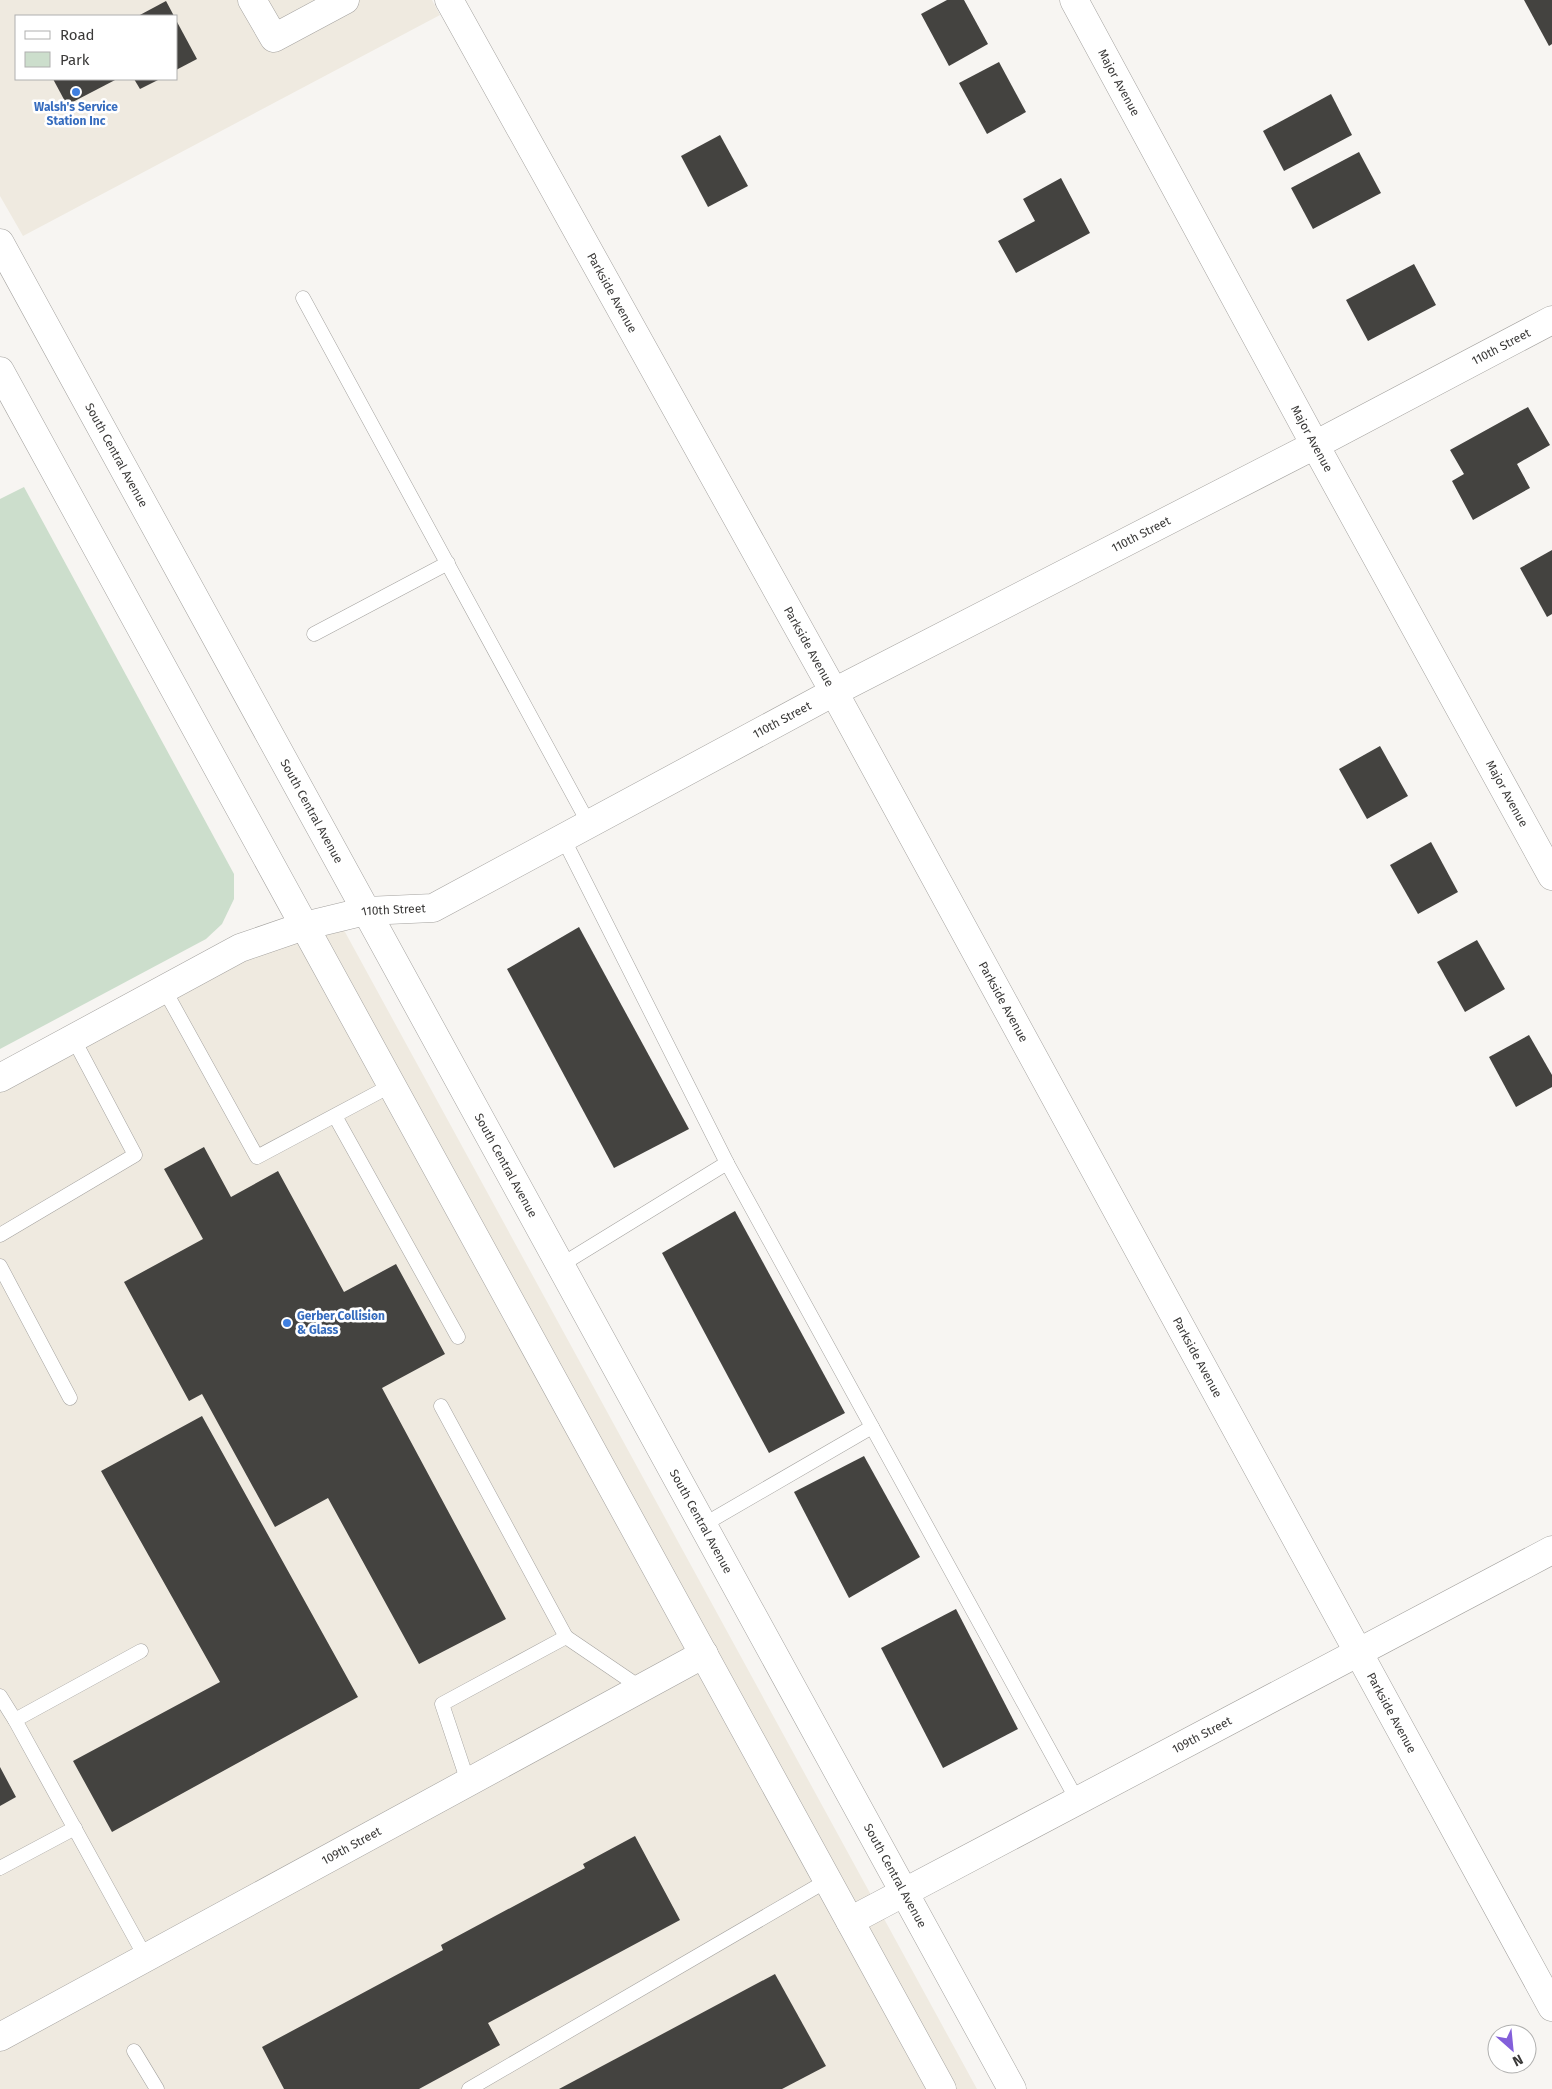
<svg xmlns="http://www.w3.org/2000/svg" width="1552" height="2089" viewBox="0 0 1552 2089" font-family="'Fira Sans',sans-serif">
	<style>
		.built { fill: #efeae0; fill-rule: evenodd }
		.green { fill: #ccdecc }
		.building { fill: #444340 }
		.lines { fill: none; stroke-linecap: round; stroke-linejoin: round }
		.service-casing { stroke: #a4a29f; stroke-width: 15 }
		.minor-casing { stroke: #a4a29f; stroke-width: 29 }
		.tertiary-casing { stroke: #a4a29f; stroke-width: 29 }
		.service { stroke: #fff; stroke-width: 14 }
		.minor { stroke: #fff; stroke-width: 28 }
		.tertiary { stroke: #fff; stroke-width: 28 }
		.shop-dot { fill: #3f7fe0; stroke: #fff; stroke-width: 2 }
		.labels { text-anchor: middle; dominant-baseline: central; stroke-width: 5; stroke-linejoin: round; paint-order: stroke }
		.street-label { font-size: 12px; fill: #3a3938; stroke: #fff }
		.shop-label { font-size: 12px; font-weight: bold; fill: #366cbe; stroke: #fff }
	</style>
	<rect width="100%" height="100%" fill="#f7f5f2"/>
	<g class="built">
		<path d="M0 0H432L440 15 23 236 0 196ZM16 16H176V79H16Z"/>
		<polygon points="339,921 977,2089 0,2089 0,1078 164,989"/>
	</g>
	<polygon class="green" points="24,487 234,874 234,899 222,924 206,939 0,1049 0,499"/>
	<g class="building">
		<polygon points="947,0 964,0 988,44 949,66 921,14"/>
		<polygon points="1524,0 1552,0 1552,44 1549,46"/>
		<polygon points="166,1 174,16 138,16"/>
		<polygon points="176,20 197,59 176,70"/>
		<polygon points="999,62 1026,112 987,134 959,83"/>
		<polygon points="53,79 117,79 67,105"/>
		<polygon points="134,79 160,79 140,89"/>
		<polygon points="1331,94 1352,135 1284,171 1263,131"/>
		<polygon points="720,135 748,186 708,207 681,156"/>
		<polygon points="1359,152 1381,193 1313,229 1291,188"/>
		<polygon points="1061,178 1090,233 1016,273 998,241 1035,221 1023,199"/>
		<polygon points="1414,264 1436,305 1368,341 1346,300"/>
		<polygon points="1528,407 1550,445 1517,464 1530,488 1473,520 1452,481 1464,474 1450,450"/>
		<polygon points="1552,550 1552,614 1547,617 1520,568"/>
		<polygon points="1380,746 1408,796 1367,819 1339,769"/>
		<polygon points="1431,842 1458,892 1418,914 1390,865"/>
		<polygon points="579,927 689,1129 614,1168 507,969"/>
		<polygon points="1477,940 1505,989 1465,1012 1437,962"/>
		<polygon points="1529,1035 1552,1075 1552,1087 1516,1107 1489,1057"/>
		<polygon points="204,1147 231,1197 278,1171 344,1292 396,1264 445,1354 382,1388 506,1619 419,1664 328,1498 275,1527 202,1394 189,1401 124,1282 203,1239 164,1169"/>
		<polygon points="735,1211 845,1413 769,1453 662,1253"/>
		<polygon points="202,1416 358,1697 112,1832 73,1761 220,1682 101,1471"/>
		<polygon points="864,1456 920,1557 849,1598 794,1492"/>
		<polygon points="956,1609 1018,1729 943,1768 881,1648"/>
		<polygon points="0,1767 16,1797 0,1806"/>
		<polygon points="635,1836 680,1920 488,2023 500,2045 419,2089 284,2089 262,2047 443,1950 441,1945 585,1868 583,1864"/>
		<polygon points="775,1974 826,2066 782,2089 559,2089"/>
	</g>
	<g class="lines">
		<defs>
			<g id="service">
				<polyline points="303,298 589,824"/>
				<polyline points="314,634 448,563"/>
				<polyline points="563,838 727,1163"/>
				<polyline points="164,989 257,1157 392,1085"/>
				<polyline points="335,1116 458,1337"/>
				<polyline points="0,1235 135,1155 73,1038"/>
				<polyline points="561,1265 727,1163 1077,1800"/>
				<polyline points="0,1266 70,1398"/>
				<polyline points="441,1406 566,1637"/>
				<polyline points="703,1525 872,1427"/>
				<polyline points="141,1651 15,1720 146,1958"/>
				<polyline points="0,1696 15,1720"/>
				<polyline points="468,1782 442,1704 566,1637 641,1688"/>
				<polyline points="0,1868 75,1828"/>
				<polyline points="134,2051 157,2089"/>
				<polyline points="469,2089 828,1880"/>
			</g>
			<g id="minor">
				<polyline points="252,0 274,38 345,0"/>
				<path id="s1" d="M449 0 834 692 1552 2007"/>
				<path id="s2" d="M1074 0 1315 445 1552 876"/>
				<path id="s3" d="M0 1078 240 948 304 926 366 911 433 908 834 692 1315 445 1552 320"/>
				<path id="s4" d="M850 1921 1552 1550"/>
				<path id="s5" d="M0 2037 704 1654"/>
			</g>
			<g id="tertiary">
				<path id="s6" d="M0 243 1012 2089"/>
				<polyline points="0,371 942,2089"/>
			</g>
		</defs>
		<use href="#service" class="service-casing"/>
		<use href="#minor" class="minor-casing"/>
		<use href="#tertiary" class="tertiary-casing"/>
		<use href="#service" class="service"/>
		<use href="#minor" class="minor"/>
		<use href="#tertiary" class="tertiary"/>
	</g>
	<g class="shop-dot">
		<circle cx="76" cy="92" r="5"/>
		<circle cx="287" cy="1323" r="5"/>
	</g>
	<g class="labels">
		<g class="street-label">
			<text stroke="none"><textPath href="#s2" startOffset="94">Major Avenue</textPath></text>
			<text stroke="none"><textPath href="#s1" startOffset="335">Parkside Avenue</textPath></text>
			<text stroke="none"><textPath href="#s3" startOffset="1678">110th Street</textPath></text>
			<text stroke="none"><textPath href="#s2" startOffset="499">Major Avenue</textPath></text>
			<text stroke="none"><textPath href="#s6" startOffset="242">South Central Avenue</textPath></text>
			<text stroke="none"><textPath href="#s3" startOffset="1272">110th Street</textPath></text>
			<text stroke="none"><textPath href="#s1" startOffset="740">Parkside Avenue</textPath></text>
			<text stroke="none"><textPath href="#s3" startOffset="868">110th Street</textPath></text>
			<text stroke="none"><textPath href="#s2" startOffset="904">Major Avenue</textPath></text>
			<text stroke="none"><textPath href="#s6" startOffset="648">South Central Avenue</textPath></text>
			<text stroke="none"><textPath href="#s3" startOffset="432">110th Street</textPath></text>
			<text stroke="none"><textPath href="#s1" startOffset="1145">Parkside Avenue</textPath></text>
			<text stroke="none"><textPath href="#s6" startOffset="1052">South Central Avenue</textPath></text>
			<text stroke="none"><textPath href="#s1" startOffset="1550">Parkside Avenue</textPath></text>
			<text stroke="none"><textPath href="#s6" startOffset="1458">South Central Avenue</textPath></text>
			<text stroke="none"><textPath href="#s1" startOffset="1955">Parkside Avenue</textPath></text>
			<text stroke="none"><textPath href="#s4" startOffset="398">109th Street</textPath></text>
			<text stroke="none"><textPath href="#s5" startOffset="400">109th Street</textPath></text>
			<text stroke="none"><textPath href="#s6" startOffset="1862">South Central Avenue</textPath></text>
		</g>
		<g class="shop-label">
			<text x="76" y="107">Walsh's Service<tspan x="76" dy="14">Station Inc</tspan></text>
			<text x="297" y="1316" text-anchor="start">Gerber Collision<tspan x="297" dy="14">&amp; Glass</tspan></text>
		</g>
	</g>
	<rect x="15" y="15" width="162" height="65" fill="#ffffff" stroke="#b0b0af"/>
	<rect x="25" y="31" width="25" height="8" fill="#ffffff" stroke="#b0b0af"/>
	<text x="60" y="40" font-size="15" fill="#3a3938">Road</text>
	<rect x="25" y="52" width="25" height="15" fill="#ccdecc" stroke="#b0b0af"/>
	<text x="60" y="65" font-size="15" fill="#3a3938">Park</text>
	<g transform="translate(1512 2049) rotate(153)"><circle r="24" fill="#ffffff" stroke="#b0b0af"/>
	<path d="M0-4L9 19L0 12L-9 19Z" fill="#835fda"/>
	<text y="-8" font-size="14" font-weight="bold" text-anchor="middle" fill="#3a3938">N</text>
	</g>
</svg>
